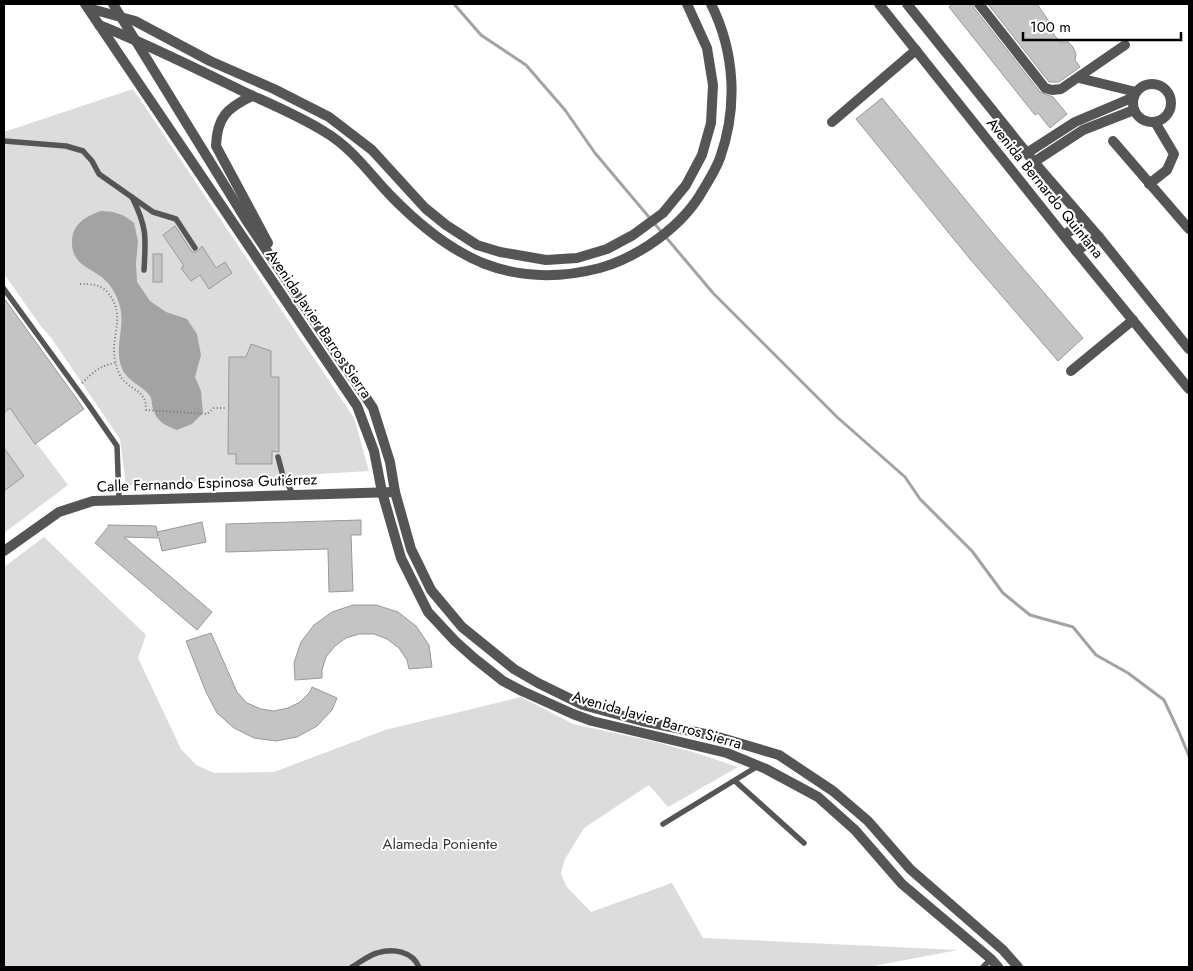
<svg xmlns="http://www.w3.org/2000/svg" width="1193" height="971" viewBox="0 0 1193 971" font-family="Jost,sans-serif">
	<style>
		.green { fill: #dcdcdc }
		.water { fill: #a3a3a3 }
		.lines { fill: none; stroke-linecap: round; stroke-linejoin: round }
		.stream { stroke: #a3a3a3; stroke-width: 3 }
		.building { fill: #c4c4c4; stroke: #999 }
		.path { stroke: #777; stroke-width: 2; stroke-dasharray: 1 2.5; stroke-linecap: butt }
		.service { stroke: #555; stroke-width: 5.5 }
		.minor { stroke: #555; stroke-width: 10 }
		.tertiary { stroke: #555; stroke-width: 10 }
		.labels { text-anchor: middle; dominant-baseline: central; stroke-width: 4; stroke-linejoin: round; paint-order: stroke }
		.street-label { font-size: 15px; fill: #000; stroke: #fff }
		.park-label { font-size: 15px; fill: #333; stroke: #fff }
	</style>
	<rect width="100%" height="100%" fill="#fff"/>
	<g class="green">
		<polygon points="133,89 354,418 369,471 126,486 120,439 52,339 40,325 4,274 4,132"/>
		<polygon points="10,408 68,485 4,533 4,491 24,476 4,448 4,413"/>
		<polygon points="44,537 146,635 138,658 181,749 196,765 214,773 274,772 385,730 521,697 573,724 656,742 696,753 738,767 668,807 649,785 584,828 565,859 561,873 566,886 591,912 672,883 703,938 958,950 868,967 4,967 4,567"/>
	</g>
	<path class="water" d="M101 211C114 211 124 214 134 223L138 241 136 263 137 282 150 301 166 312 187 319 197 334 201 355 195 377 201 391 203 413 192 424 177 430C166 426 157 422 153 409 152 406 152 402 151 398 144 384 124 383 120 362 115 339 128 323 117 298 115 293 111 286 107 282 95 268 74 268 72 245 71 225 84 217 101 211Z"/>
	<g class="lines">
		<polyline class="stream" points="454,4 481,35 526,65 565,110 595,153 713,293 837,417 905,477 920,499 972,551 1003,593 1030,615 1073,627 1096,655 1128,673 1164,700 1179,732 1189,756"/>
	</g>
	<g class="building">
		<polygon points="953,4 972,4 974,8 1040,92 1053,97 1067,114 1050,128 1038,113 1035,115 949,7"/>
		<polygon points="988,4 1037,4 1053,27 1051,30 1055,36 1060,42 1068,42 1073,47 1076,54 1075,60 1080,67 1059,82 1049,82"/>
		<polygon points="882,98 996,237 1083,338 1058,361 970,259 856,119"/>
		<polygon points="175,226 192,252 197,252 202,246 216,268 225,262 232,273 209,289 200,275 191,281 181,268 184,266 163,235"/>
		<rect x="153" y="254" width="9" height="28"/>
		<polygon points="4,298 84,409 35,444 10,408 4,413"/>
		<polygon points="251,344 271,351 271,377 279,377 279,452 272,451 272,464 236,464 236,454 228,454 229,357 246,357"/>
		<polygon points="4,448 24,476 4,491"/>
		<polygon points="361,520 361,535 351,535 353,591 329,592 328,549 226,552 226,524"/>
		<polygon points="202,522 206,542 162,551 159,538 124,537 212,612 197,630 95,543 108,527 108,525 156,526 158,536 157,532"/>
		<polygon points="353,605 376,605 398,612 416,626 429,645 432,667 409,669 407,660 399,648 387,639 374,634 359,634 346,638 335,646 326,657 322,670 322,678 295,680 294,663 301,642 314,625 332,612"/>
		<polygon points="211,633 237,692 247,703 261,709 274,711 288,708 300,702 310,692 312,687 337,698 332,710 317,726 297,737 276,741 254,738 234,728 217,713 206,692 186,641"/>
	</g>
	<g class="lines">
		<g class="path">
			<path d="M80 284C92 284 100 284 108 293 128 317 108 338 116 364 117 369 120 377 124 381 135 392 146 391 146 410L207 414 214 408H226"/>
			<path d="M82 383C92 373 101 365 115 363"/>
		</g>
		<g class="service">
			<polyline points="4,141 66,146 83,151 92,161 99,174 153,212 176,219 195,248"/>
			<path d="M132 197C147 227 146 237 144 270"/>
			<polyline points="4,289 88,404 117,446 119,499"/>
			<polyline points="278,457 283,476 293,494"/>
			<polyline points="735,781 804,843"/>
			<polyline points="663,824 758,766"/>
			<path d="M352 967C359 963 369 955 377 953 393 948 412 951 419 967"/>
			<polyline points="983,967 991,959"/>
		</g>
		<g class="minor">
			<polyline points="879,4 1076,251 1189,389"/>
			<polyline points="907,4 1034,162 1099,237 1189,349"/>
			<polyline points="979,4 1045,88 1052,90 1061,89 1125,45"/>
			<polyline points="88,8 135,21 210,61 274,89 329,117 372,150 425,208 446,225 477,245 500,252 546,260 577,258 607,249 633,235 663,213 686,185 702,155 711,123 713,85 707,48 687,4"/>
			<path d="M99 25C147 44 193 67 240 90 268 103 298 115 325 132 352 148 369 173 390 195 451 258 511 291 600 268 639 257 683 226 703 190 709 180 716 169 720 158 738 107 735 52 711 4"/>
			<polyline points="1079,78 1136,92"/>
			<circle cx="1152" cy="103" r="19"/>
			<polyline points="832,122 916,50"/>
			<polyline points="1113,141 1189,229"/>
			<polyline points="1027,153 1075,122 1134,97"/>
			<polyline points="1034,162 1083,130 1134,110"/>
			<polyline points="1149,184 1167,170 1174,154 1155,122"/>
			<polyline points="1064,235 1085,221"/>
			<polyline points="1076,251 1099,237"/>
			<polyline points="1071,371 1133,320"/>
			<polyline points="4,551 59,512 93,501 395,492"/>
		</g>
		<g class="tertiary">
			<polyline points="85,4 357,406 374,451 382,492 401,558 428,612 455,641 474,658 503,681 522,691 573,714 592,721 727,753 766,769 818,797 855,830 902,884 991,959 998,967"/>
			<polyline points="113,4 246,220 373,408 390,462 395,492 411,549 431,590 462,627 514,669 538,683 583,705 642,721 715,736 779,755 833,791 868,821 910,869 1003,950 1018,967"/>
			<path d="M252 96C227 108 217 117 216 146L268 243"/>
		</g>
	</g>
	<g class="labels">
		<g class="street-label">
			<text transform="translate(1045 188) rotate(51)">Avenida Bernardo Quintana</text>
			<text transform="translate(319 324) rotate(56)">Avenida Javier Barros Sierra</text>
			<text transform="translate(207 483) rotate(-2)">Calle Fernando Espinosa Gutiérrez</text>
			<text transform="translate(657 720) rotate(16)">Avenida Javier Barros Sierra</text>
		</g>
		<g class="park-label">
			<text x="440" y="844">Alameda Poniente</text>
		</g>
	</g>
	<rect width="1193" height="971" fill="none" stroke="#000000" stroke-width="10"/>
	<path d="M1023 32v8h158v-8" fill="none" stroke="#000000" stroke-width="2.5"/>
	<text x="1030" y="32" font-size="15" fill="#000000" stroke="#ffffff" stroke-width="4" paint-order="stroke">100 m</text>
</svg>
